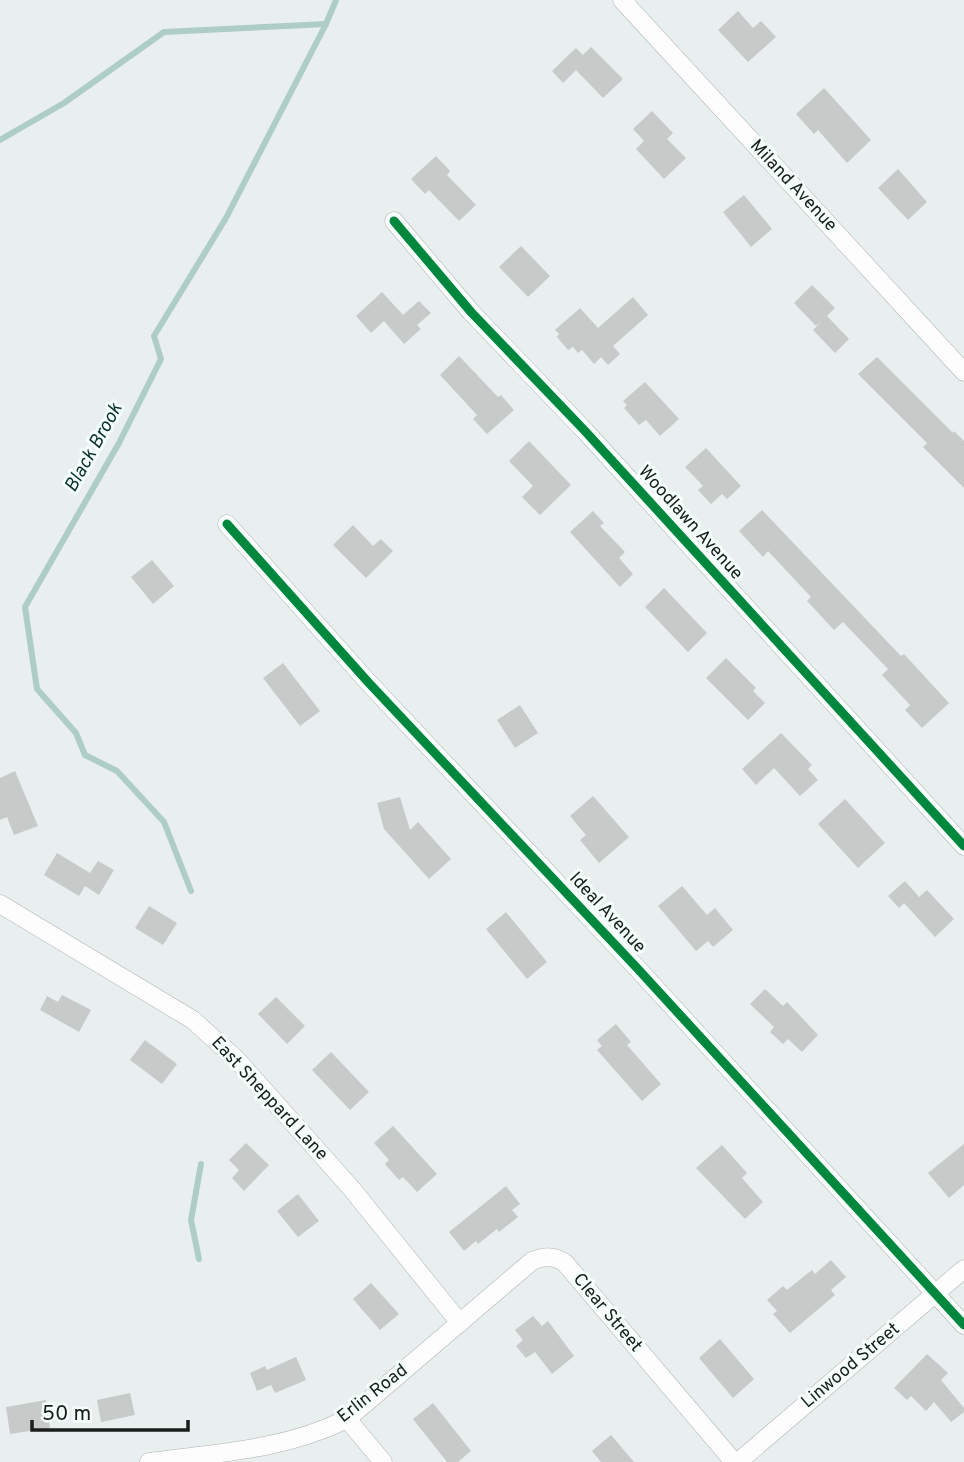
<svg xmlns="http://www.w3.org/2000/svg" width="964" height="1462" viewBox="0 0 964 1462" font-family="Overpass,sans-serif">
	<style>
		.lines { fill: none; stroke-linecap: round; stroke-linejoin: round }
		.stream { stroke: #aecdc5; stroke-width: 6 }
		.building { fill: #c6cbca }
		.minor-casing { stroke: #aeb3b2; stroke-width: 19 }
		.minor { stroke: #fcfdfc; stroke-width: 18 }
		.cycleway-casing { stroke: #f4fffc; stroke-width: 13 }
		.cycleway { stroke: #00873e; stroke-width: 9 }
		.labels { text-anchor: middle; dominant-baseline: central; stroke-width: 6; stroke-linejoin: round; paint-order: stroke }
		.street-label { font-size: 18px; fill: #191e1d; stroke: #f4fffc }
		.water-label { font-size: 19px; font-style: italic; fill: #0a322b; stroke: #f4fffc }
	</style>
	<rect width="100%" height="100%" fill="#e8efee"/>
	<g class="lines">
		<g class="stream">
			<polyline points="0,140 64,103 164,32 326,24"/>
			<polyline points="191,891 164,822 117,771 85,755 76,733 37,689 25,607 119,443 161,359 154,336 226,218 326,24 336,0"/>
			<polyline points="199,1259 191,1220 201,1164"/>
		</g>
	</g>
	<g class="building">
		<polygon points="738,11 753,28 761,21 776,37 748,62 718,30"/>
		<polygon points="591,47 623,79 603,98 576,70 563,83 552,71 576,48 583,55"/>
		<polygon points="824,88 871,140 847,163 818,130 814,134 796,114"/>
		<polygon points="652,111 673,133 667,139 686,158 664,179 636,149 644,141 633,129"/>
		<polygon points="436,156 450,171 447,175 476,205 459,221 429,190 425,194 411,179"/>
		<polygon points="898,169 927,202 908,220 878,188"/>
		<polygon points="744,195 772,229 751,247 723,212"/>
		<polygon points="521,246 550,276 528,297 499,267"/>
		<polygon points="812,285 835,308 827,316 849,339 835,353 813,330 821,322 816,326 794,303"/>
		<polygon points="382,292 403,315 419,301 431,313 417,325 421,329 404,344 384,321 371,333 356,316"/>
		<polygon points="633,297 648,315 613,346 620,354 608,365 601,357 594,364 582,350 578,353 573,347 568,350 557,337 559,334 555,330 580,308 598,328"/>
		<polygon points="459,356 498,397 501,395 514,410 487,434 473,419 477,415 440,375"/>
		<polygon points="877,357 953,433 954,431 964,441 964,488 923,447 927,443 858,374"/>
		<polygon points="645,382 679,419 660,436 646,420 639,425 624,408 627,405 623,401"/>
		<polygon points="529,441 571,485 540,515 522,497 533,486 509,461"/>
		<polygon points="706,448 741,486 727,499 722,494 711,504 698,490 703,486 685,467"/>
		<polygon points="762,510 901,656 904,654 949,703 922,728 905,710 910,705 882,675 888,669 843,622 834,630 807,601 811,597 768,551 763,557 739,531"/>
		<polygon points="593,511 604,523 600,526 625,552 619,558 633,574 620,587 570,532"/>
		<polygon points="353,525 373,546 381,539 393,551 366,578 333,545"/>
		<polygon points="152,560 174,586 153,604 131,577"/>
		<polygon points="664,588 707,633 688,652 645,607"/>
		<polygon points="726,658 756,688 753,691 765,703 748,720 706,678"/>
		<polygon points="283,663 320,711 300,726 263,678"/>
		<polygon points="520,705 538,733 515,748 497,720"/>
		<polygon points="781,733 812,765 808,769 818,780 800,796 774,768 756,785 742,769"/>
		<polygon points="15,771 38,826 14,835 7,817 0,820 0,778"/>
		<polygon points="593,796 629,837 599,863 580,840 586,835 570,816"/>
		<polygon points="400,797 410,830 418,822 451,859 429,879 384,829 377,803"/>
		<polygon points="845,799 885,843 858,868 818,824"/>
		<polygon points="57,853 90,873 98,861 114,870 99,895 85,886 79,896 44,875"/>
		<polygon points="905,881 919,897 927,890 954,919 935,937 904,903 899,908 888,896"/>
		<polygon points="682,886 707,915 715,908 733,930 713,947 708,941 696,951 658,906"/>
		<polygon points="149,906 177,923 163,945 135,928"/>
		<polygon points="506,912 547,962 527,979 486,929"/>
		<polygon points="765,989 783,1006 787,1002 818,1035 802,1052 788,1039 783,1044 770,1032 774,1027 750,1004"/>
		<polygon points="62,995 91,1010 79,1032 40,1010 47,996 58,1002"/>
		<polygon points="276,997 305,1026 287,1044 258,1014"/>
		<polygon points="616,1024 631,1042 627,1045 661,1084 642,1101 597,1050 602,1046 597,1040"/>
		<polygon points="145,1040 177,1064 162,1084 130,1060"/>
		<polygon points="331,1052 369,1092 350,1110 312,1070"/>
		<polygon points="393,1126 437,1174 417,1192 403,1177 399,1180 385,1164 389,1160 374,1143"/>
		<polygon points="246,1143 269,1165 244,1191 232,1178 239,1170 229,1160"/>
		<polygon points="964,1144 964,1185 949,1198 928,1173"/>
		<polygon points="722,1145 747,1173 742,1178 763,1202 745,1219 696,1168"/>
		<polygon points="506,1186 520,1204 512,1210 518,1217 499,1232 497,1229 478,1244 476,1241 464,1251 449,1232"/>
		<polygon points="298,1194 319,1221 298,1237 277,1211"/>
		<polygon points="831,1260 846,1277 831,1290 835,1295 790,1333 773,1314 777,1311 767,1300 783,1286 787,1290 812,1270 815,1274"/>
		<polygon points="371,1283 399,1314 380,1330 353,1299"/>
		<polygon points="533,1316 542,1326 548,1321 574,1356 552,1374 535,1352 526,1358 516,1346 523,1340 515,1330"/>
		<polygon points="720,1339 754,1379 733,1398 699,1358"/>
		<polygon points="927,1354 948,1373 941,1380 964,1408 964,1412 951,1422 934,1402 926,1411 911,1396 907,1400 894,1388"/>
		<polygon points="296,1357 306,1380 275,1393 271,1385 257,1391 250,1373 265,1366 267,1370"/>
		<polygon points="130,1393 135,1415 101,1422 97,1400"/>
		<polygon points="46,1400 50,1428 10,1434 6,1407"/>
		<polygon points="433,1403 471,1451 458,1462 447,1462 413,1419"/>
		<polygon points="611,1435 634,1462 601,1462 592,1451"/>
	</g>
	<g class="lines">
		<defs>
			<g id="minor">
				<polyline points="622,0 964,372"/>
				<polyline points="394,221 471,312 585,431 964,846"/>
				<polyline points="227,524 368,682 637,968 964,1325"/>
				<polyline points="0,904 193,1020 237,1060 351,1188 460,1323"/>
				<polyline points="347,1419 383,1462"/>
				<path d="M149 1462C216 1453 285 1450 347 1419L532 1261C543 1256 554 1255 565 1263L734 1462"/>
				<polyline points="738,1462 964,1269"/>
			</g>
		</defs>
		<use href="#minor" class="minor-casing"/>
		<use href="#minor" class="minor"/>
		<defs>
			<g id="cycleway">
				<polyline points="394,221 471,312 585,431 964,846"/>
				<polyline points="227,524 368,682 637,968 964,1325"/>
			</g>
		</defs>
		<use href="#cycleway" class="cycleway-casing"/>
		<use href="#cycleway" class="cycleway"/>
	</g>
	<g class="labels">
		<g class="street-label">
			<text transform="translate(793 186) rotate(47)">Miland Avenue</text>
			<text transform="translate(690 523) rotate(48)">Woodlawn Avenue</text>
			<text transform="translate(607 913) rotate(47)">Ideal Avenue</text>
			<text transform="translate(269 1099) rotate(47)">East Sheppard Lane</text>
			<text transform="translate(607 1313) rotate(50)">Clear Street</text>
			<text transform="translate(851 1366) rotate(-40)">Linwood Street</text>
			<text transform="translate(373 1394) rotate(-38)">Erlin Road</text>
		</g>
		<g class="water-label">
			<text transform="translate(94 448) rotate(-61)">Black Brook</text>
		</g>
	</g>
	<path d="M32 1420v10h156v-10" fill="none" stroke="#191e1d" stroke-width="3.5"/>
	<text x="42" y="1420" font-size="21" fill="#191e1d" stroke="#f4fffc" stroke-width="5" paint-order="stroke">50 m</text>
</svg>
